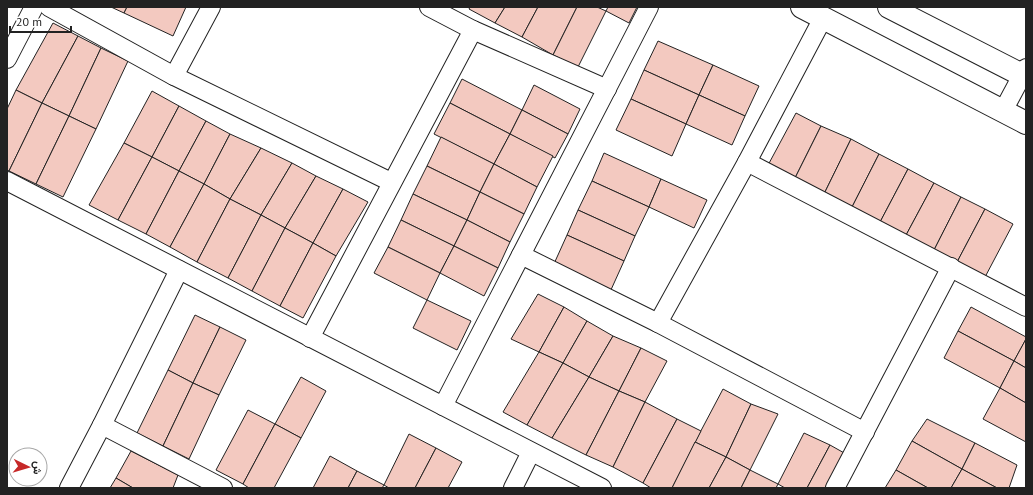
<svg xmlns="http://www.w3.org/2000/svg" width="1033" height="495" viewBox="0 0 1033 495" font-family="'PT Sans',Vazirmatn,sans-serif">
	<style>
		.building { fill: #f3c9c0; stroke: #222 }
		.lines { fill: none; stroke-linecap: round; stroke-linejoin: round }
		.minor-casing { stroke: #222; stroke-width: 20 }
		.tertiary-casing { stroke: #222; stroke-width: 24 }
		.minor { stroke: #fff; stroke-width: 18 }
		.tertiary { stroke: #fff; stroke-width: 22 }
	</style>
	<rect width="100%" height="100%" fill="#fff"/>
	<g class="building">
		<polygon points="111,7 127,7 124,13"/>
		<polygon points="127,7 186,7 173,36 124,13"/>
		<polygon points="470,7 505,7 495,23 469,9"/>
		<polygon points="505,7 538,7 522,37 495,23"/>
		<polygon points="538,7 577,7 553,55 522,37"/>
		<polygon points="577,7 597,7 606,11 578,67 553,55"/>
		<polygon points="608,7 637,7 629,23 606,11"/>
		<polygon points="53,23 78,36 42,103 16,90"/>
		<polygon points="78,36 101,48 69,116 42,103"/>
		<polygon points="658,41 713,65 699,95 644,70"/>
		<polygon points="101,48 128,61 96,129 69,116"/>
		<polygon points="713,65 759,86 745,116 699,95"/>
		<polygon points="644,70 699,95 686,124 631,99"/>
		<polygon points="462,79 522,110 510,134 450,103"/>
		<polygon points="534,85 580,109 568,134 522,110"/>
		<polygon points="16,90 42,103 9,171 7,170 7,109"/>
		<polygon points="152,91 179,106 152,157 124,143"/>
		<polygon points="699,95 745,116 732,145 686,124"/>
		<polygon points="631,99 686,124 672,156 616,130"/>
		<polygon points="42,103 69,116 36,184 9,171"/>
		<polygon points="450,103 510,134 494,164 434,134"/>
		<polygon points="179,106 206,121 179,171 152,157"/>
		<polygon points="522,110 568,134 555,158 510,134"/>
		<polygon points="796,113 821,126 794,180 767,167"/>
		<polygon points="69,116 96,129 63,197 36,184"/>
		<polygon points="206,121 230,134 204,184 179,171"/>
		<polygon points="821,126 851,139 823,196 794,180"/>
		<polygon points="230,134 261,148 230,199 204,184"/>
		<polygon points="510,134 553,156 537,187 494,164"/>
		<polygon points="441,137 494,164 480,192 427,166"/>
		<polygon points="851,139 879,154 851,209 823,196"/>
		<polygon points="124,143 152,157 118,220 89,205"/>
		<polygon points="261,148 292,163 261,215 230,199"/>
		<polygon points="604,153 661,179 649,207 592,181"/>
		<polygon points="879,154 908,169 879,224 851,209"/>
		<polygon points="152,157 179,171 146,234 118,220"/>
		<polygon points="292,163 316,176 285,228 261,215"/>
		<polygon points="494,164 537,187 524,214 480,192"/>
		<polygon points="427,166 480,192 467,220 413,194"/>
		<polygon points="908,169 934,183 905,237 879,224"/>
		<polygon points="179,171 204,184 170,247 146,234"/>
		<polygon points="316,176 343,189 313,243 285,228"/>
		<polygon points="661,179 707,200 694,228 649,207"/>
		<polygon points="592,181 649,207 635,236 578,210"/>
		<polygon points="934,183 961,197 933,252 905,237"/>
		<polygon points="204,184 230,199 197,262 170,247"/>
		<polygon points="343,189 368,202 336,256 313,243"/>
		<polygon points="480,192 524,214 510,242 467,220"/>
		<polygon points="413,194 467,220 454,246 401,220"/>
		<polygon points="961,197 985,209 956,264 933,252"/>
		<polygon points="230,199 261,215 228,278 197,262"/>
		<polygon points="985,209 1013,224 984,279 956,264"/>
		<polygon points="578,210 635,236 624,261 567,235"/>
		<polygon points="261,215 285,228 252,291 228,278"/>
		<polygon points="401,220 454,246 440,273 388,247"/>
		<polygon points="467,220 510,242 498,268 454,246"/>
		<polygon points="285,228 313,243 280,306 252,291"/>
		<polygon points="567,235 624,261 610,292 553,266"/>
		<polygon points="313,243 336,256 303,318 280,306"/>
		<polygon points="454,246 498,268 484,296 440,273"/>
		<polygon points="388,247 440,273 427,300 374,273"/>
		<polygon points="538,294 564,307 539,352 511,339"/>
		<polygon points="427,300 471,321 457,350 413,328"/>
		<polygon points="564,307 587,321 563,363 539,352"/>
		<polygon points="971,307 1026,337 1026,339 1014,361 958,331"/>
		<polygon points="195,315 220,327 193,383 168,370"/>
		<polygon points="587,321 613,336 589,377 563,363"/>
		<polygon points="220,327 246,340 219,395 193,383"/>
		<polygon points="958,331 1014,361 1000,388 944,358"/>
		<polygon points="613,336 641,348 619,391 589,377"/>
		<polygon points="1026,339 1026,368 1014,361"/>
		<polygon points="641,348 667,361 645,402 619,391"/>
		<polygon points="539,352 563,363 527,425 503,412"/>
		<polygon points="1014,361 1026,368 1026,403 1000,388"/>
		<polygon points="563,363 589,377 552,438 527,425"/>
		<polygon points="168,370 193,383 163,446 137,433"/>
		<polygon points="301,377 326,391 301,438 275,424"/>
		<polygon points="589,377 619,391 586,455 552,438"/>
		<polygon points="193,383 219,395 189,459 163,446"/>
		<polygon points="1000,388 1026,403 1026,442 983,419"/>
		<polygon points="723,389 751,404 726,457 695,442"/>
		<polygon points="619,391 645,402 613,467 586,455"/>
		<polygon points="645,402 677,419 643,483 613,467"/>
		<polygon points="751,404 778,414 750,470 726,457"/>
		<polygon points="248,410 275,424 243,484 216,470"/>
		<polygon points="677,419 701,431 672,488 651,488 643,483"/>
		<polygon points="927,419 975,443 962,469 912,441"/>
		<polygon points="275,424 301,438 274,488 249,488 243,484"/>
		<polygon points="804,433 830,445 807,488 785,488 778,484"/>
		<polygon points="409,434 436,448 415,488 389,488 384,485"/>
		<polygon points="912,441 962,469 951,488 928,488 896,470"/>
		<polygon points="695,442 726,457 709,488 672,488"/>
		<polygon points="975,443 1017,465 1009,488 997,488 962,469"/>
		<polygon points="830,445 846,454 829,488 807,488"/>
		<polygon points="436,448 462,462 448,488 415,488"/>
		<polygon points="131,451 178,475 173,488 133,488 116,478"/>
		<polygon points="330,456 357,471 348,488 313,488"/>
		<polygon points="726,457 750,470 741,488 709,488"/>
		<polygon points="962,469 997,488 951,488"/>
		<polygon points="750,470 778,484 776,488 741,488"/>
		<polygon points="896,470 928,488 885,488"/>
		<polygon points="357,471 384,485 382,488 348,488"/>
		<polygon points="116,478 133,488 110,488"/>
	</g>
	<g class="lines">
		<defs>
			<g id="minor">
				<polyline points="49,7 174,76 391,182"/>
				<polyline points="429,7 473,30 607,89"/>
				<polyline points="7,59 34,7"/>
				<polyline points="174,76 211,7"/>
				<polyline points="1003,111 1026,68"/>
				<polyline points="747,162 1026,307"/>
				<polyline points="7,181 602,488"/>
				<polyline points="521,255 658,323 865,432"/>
				<polyline points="658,323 747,162 823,18"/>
				<polyline points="310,338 473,30"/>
				<polyline points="443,406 649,7"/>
				<polyline points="102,425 223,488"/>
				<polyline points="69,488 102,425 179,270"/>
				<polyline points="513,488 531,452"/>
				<polyline points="835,488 951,267"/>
			</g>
			<g id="tertiary">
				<polyline points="802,7 1026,123"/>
				<polyline points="889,7 1026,77"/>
			</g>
		</defs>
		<use href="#minor" class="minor-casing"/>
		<use href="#tertiary" class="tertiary-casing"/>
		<use href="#minor" class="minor"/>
		<use href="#tertiary" class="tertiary"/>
	</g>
	<rect width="1033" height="495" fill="none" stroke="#222222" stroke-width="16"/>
	<g transform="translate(28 467) rotate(95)"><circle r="19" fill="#ffffff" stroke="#a7a7a7"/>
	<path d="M0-3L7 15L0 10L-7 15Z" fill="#c62828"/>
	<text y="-6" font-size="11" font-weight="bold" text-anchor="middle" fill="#222222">ش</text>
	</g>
	<path d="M10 26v6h61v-6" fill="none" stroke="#222222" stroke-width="2"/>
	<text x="16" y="26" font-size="12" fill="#222222" stroke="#ffffff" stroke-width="3" paint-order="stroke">20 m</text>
</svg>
